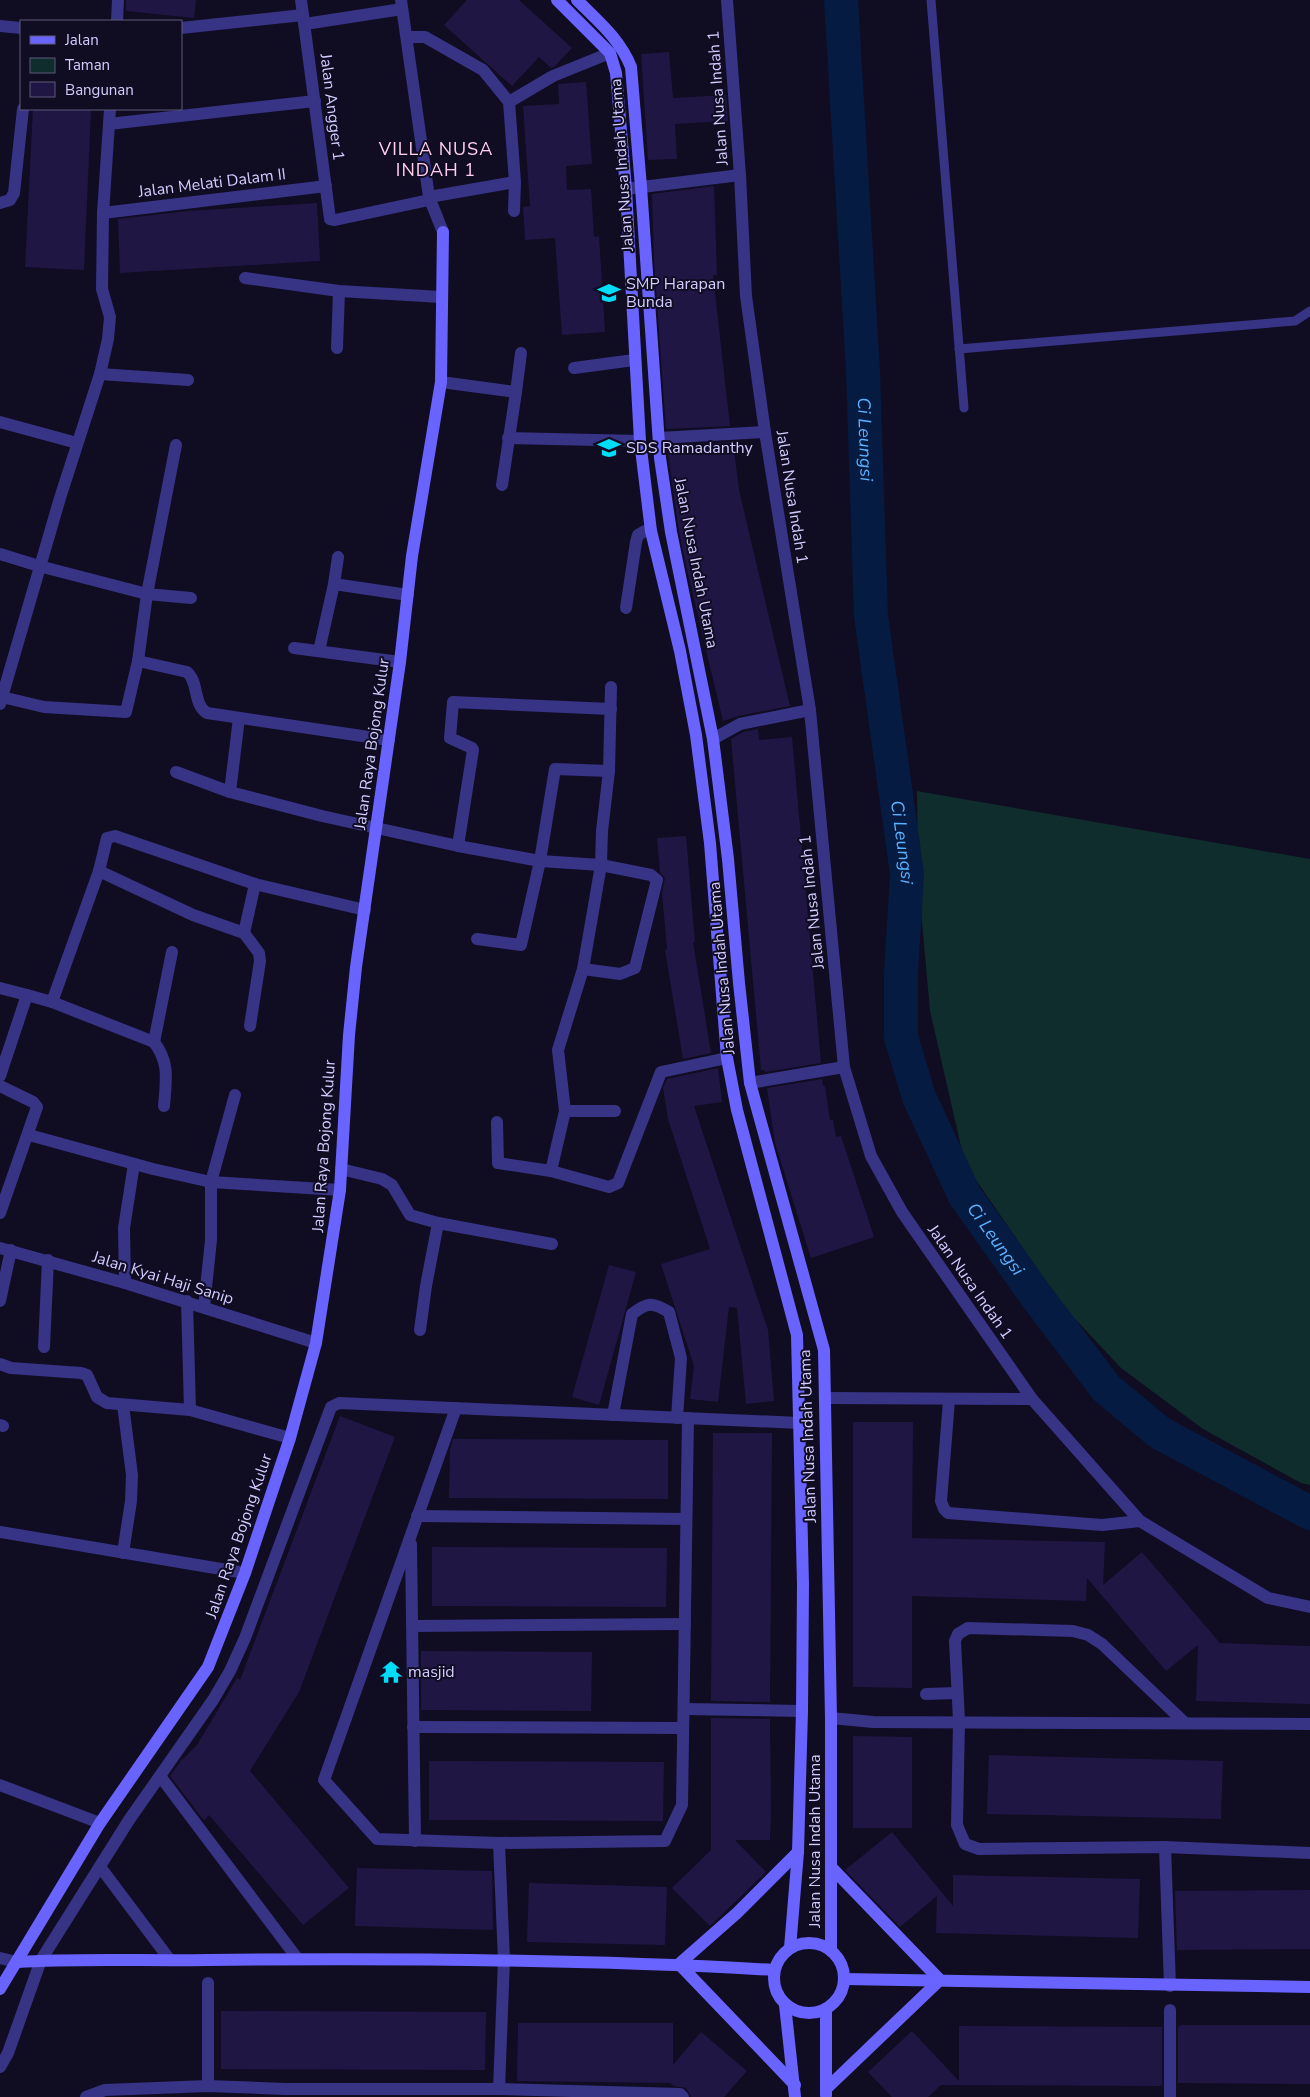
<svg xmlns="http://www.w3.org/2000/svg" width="1310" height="2097" viewBox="0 0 1310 2097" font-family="'Nunito Sans',sans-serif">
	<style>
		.green { fill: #0e2d2c }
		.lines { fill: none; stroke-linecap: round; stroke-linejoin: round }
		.river { stroke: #061b41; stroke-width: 34 }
		.building { fill: #201644 }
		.lane { stroke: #373385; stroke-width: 9 }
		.street { stroke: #373385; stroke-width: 12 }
		.secondary { stroke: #6964ff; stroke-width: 12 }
		.labels { text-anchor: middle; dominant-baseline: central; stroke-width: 4; stroke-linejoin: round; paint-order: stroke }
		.street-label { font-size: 16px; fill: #d3cdff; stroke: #100c22 }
		.poi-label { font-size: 16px; fill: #d3cdff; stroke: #100c22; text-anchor: start }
		.neighbourhood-label { font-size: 18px; letter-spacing: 1px; fill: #ffcfed; stroke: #100c22 }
		.water-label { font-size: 18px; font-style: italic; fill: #5bb1ff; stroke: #100c22 }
	</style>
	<rect width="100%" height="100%" fill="#100c22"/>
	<polygon class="green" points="917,791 1310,859 1310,1485 1301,1483 1203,1429 1121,1368 1062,1305 965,1164 930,1011 918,878"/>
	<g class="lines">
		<path class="river" id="s1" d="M841 0 863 371 871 616 907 874 901 973V1037L919 1097 965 1196 1037 1297 1106 1388 1160 1433 1310 1513"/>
	</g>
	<g class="building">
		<polygon points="126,0 196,0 194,18 126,11"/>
		<polygon points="467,0 519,0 572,48 555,66 551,68 539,57 512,86 444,25"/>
		<polygon points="669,52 673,98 726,95 728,121 675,124 677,159 648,160 641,54"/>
		<polygon points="586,82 592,164 566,166 567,190 591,189 594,237 599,236 605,332 562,335 555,238 525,240 523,207 530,206 523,106 559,104 558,84"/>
		<polygon points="33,109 91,109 84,270 25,267"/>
		<polygon points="714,186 717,275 713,275 730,426 666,429 654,262 652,194"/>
		<polygon points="317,203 320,261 120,273 118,219 188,211"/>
		<polygon points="733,442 739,490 790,706 738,716 723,721 685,561 679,531 667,446"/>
		<polygon points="758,729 759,740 792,737 821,1063 765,1072 764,1070 761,1070 731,739 743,732"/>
		<polygon points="686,836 695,942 693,942 711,1053 683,1059 665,950 667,949 662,893 665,878 660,872 657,838"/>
		<polygon points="718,1068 722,1102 694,1106 768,1330 774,1401 746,1404 737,1308 729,1307 718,1402 690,1399 694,1366 661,1264 710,1249 668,1119 663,1088 667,1079"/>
		<polygon points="822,1079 823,1086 825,1086 830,1120 833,1120 836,1137 841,1136 874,1237 811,1258 775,1143 767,1088"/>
		<polygon points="609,1265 636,1272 599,1405 572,1397"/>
		<polygon points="340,1416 395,1437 299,1692 250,1771 349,1888 303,1925 209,1815 204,1820 202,1818 170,1776 180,1762 197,1745 237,1678 240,1680"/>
		<polygon points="853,1422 913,1422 912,1538 1105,1542 1103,1585 1142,1552 1220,1643 1310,1646 1310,1704 1196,1701 1198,1645 1166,1671 1087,1578 1086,1601 912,1596 912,1688 853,1687"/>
		<polygon points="713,1433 772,1433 770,1702 711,1701"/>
		<polygon points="453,1439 668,1440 668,1499 449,1498 450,1450"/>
		<polygon points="432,1547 667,1548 666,1607 432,1606"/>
		<polygon points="421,1651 592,1652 591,1711 421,1710"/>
		<polygon points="711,1718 770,1719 771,1811 770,1840 735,1840 766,1872 710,1926 672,1888 711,1850"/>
		<polygon points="853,1736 912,1737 912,1828 853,1828"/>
		<polygon points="989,1755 1223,1761 1221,1819 987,1814"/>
		<polygon points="429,1761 664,1762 663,1821 429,1820"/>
		<polygon points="892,1832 953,1906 953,1875 1140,1879 1138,1938 936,1933 937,1896 900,1927 845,1870"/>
		<polygon points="357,1868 492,1871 493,1930 355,1926"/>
		<polygon points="529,1883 667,1887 665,1945 527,1942"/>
		<polygon points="1310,1890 1310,1949 1177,1950 1175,1891"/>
		<polygon points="221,2011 486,2012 485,2070 221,2069"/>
		<polygon points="518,2023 673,2023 673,2065 701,2032 747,2071 724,2097 691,2097 686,2088 674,2086 670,2083 517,2081"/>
		<polygon points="1180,2025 1310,2025 1310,2084 1178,2083 1178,2027 1180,2027"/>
		<polygon points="959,2026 1162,2027 1162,2083 1161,2086 941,2085 928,2097 892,2097 868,2072 912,2031 959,2081"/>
	</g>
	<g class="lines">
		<g class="lane">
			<polyline points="931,0 964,408"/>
			<polyline points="959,349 1295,321 1310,311"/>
		</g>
		<g class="street">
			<polyline points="301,0 330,219 335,220 429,200"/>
			<polyline points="401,0 429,197 443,232"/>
			<polyline points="727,0 740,175 746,296 765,432 810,710 844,1067 871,1156 902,1212 1032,1399 1140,1521 1268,1598 1310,1607"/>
			<polyline points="117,21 118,0"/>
			<polyline points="305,24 402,9"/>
			<polyline points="0,26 21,28"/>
			<polyline points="181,28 303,15"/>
			<polyline points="407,37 425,37 483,70 509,102 515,182 429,197"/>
			<polyline points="509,102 553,76 610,53"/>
			<polyline points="109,124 315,101"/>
			<polyline points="626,189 740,175"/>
			<polyline points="0,203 10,200 14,193 23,109"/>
			<polyline points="514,211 515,182"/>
			<polyline points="103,213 326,186"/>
			<polyline points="245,278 339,291 441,297"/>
			<polyline points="337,348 339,291"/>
			<polyline points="574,368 634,360"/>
			<polyline points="100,374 188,380"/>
			<polyline points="441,382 516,392 502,485"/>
			<polyline points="516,392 521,353"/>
			<polyline points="0,422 77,443"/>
			<polyline points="508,438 640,441"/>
			<polyline points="659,438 765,432"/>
			<polyline points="0,554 39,566 147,594 191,598"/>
			<polyline points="338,557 334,584 408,595"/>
			<polyline points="626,608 636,542 638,535 645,531 651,531"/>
			<polyline points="294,648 400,662"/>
			<polyline points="319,651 334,584"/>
			<path d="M138 661 187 672C199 682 193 705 207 713L389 740"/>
			<polyline points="611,687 609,771 602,831 601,865 583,969 558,1050 565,1111 551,1171 609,1187 618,1183 661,1072 727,1058"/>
			<polyline points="2,697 44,707 126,712 138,661 147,594 176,445"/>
			<polyline points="0,704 60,498 100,374 108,339 110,317 102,289 103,213 110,109"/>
			<polyline points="713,739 740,724 810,710"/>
			<polyline points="176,772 230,792 322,816 458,846 540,861 601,865 651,875 657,880 635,968 620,974 583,969"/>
			<polyline points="230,792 239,718"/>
			<polyline points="458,846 473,750 472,748 450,738 453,702 611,709"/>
			<polyline points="99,871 193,915 244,933 259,953 260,961 250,1026"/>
			<polyline points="255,884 365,910"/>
			<polyline points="477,939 521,945 540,861 555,769 609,771"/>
			<polyline points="0,988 27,995 0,1076"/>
			<polyline points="27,995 52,1002 154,1042 172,952"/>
			<polyline points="52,1002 99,871 107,838 115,836 255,884 244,933"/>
			<path d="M154 1042C170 1063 166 1080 164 1106"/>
			<polyline points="750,1083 844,1067"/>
			<polyline points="0,1086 33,1102 37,1107 0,1213"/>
			<polyline points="565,1111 615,1111"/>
			<polyline points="497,1122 498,1163 551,1171"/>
			<polyline points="29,1135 153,1169 211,1182 340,1190"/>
			<polyline points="341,1169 382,1179 392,1185 410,1215 438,1223 552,1244"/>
			<polyline points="0,1248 125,1283 316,1343"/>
			<polyline points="125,1283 124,1228 134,1164"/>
			<polyline points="0,1301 11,1250"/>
			<polyline points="204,1307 211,1240 211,1182 235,1095"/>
			<polyline points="420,1330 426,1286 438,1223"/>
			<polyline points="44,1347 48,1260"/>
			<polyline points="0,1364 11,1368 81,1373 87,1375 97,1397 107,1403 190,1410 187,1301"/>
			<polyline points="826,1398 1032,1399"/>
			<polyline points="949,1400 941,1501 944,1509 948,1513 1102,1525 1140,1521"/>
			<polyline points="456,1408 324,1780 377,1839 499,1843 665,1841 682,1805 688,1418"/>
			<polyline points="190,1410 290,1438"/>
			<path d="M613 1415 632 1314C648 1302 652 1302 669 1312L681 1358 677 1418"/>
			<polyline points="0,1425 3,1426"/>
			<polyline points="417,1516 686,1519"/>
			<polyline points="0,1532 245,1573"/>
			<polyline points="411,1544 415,1841"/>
			<polyline points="123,1553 131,1501 132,1475 123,1405"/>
			<polyline points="412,1626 685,1624"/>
			<polyline points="926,1694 957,1693"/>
			<polyline points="684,1709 802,1711"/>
			<polyline points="831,1718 873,1722 1310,1724"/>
			<polyline points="1184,1722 1102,1644 1088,1635 1073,1631 968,1628 958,1634 955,1641 959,1721 957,1825 965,1844 979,1849 1165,1847 1310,1853"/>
			<polyline points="413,1727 683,1728"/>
			<polyline points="160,1776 297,1958"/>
			<polyline points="0,1785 100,1823"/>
			<polyline points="499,1843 504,1960 499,2089"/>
			<polyline points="1165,1847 1170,1986"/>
			<polyline points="101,1868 170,1960"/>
			<polyline points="0,1958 17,1962"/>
			<polyline points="0,2067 8,2053 41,1960 129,1820 213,1700 230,1671 245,1638 331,1407 339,1403 800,1423"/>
			<polyline points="208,2086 208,1983"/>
			<polyline points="86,2097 105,2090 208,2086 285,2089 499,2089 680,2094 683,2097"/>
			<polyline points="1170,2097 1170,2010"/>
		</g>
		<g class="secondary">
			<polyline points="557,0 610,53 616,73 626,189 640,441 651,531 680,651 696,735 710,843 727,1058 737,1110 797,1335 803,1584 802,1711 798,1852 790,1948"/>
			<path d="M577 0C598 21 620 39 631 67L641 187 660 458 671 532 713 739 728 859 739 983 750 1083 824 1350 831 1718V1951"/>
			<circle cx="809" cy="1978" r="35"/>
			<path d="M17 1962C80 1958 144 1961 207 1960 396 1958 585 1959 774 1970"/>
			<polyline points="844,1979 1310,1987"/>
			<polyline points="0,1989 100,1823 208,1667 245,1573 290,1438 316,1343 340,1190 349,1035 356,967 400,662 412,556 441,382 443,232"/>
			<polyline points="785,2005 795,2097"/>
			<polyline points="795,2085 679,1964 737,1913 798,1852"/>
			<polyline points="826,2089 940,1980 831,1867"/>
			<polyline points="826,2095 826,2010"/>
		</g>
	</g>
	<defs>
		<symbol id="school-bare" viewBox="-9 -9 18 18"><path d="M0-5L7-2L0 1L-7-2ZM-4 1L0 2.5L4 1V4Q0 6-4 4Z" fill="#00ddf8" stroke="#100c22" stroke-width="2.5" paint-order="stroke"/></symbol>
		<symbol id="temple-bare" viewBox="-9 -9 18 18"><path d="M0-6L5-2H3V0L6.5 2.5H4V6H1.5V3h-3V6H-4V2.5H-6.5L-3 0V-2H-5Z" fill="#00ddf8" stroke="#100c22" stroke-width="2.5" paint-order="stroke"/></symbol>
	</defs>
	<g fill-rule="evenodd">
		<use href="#school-bare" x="593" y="277" width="32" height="32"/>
		<use href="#school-bare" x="593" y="432" width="32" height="32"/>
		<use href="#temple-bare" x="375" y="1656" width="32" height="32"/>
	</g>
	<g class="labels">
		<g class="street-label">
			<text transform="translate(718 98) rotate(-94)">Jalan Nusa Indah 1</text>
			<text transform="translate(332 107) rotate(83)">Jalan Angger 1</text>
			<text transform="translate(622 165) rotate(-94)">Jalan Nusa Indah Utama</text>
			<text transform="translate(212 183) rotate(-7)">Jalan Melati Dalam II</text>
			<text transform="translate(792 497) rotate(81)">Jalan Nusa Indah 1</text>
			<text transform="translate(696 563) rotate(79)">Jalan Nusa Indah Utama</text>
			<text transform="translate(372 744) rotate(-82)">Jalan Raya Bojong Kulur</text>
			<text transform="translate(812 902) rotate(-96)">Jalan Nusa Indah 1</text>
			<text transform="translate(722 968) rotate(-95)">Jalan Nusa Indah Utama</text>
			<text transform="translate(324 1146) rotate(-86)">Jalan Raya Bojong Kulur</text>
			<text transform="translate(163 1278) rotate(17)">Jalan Kyai Haji Sanip</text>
			<text transform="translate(970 1282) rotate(55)">Jalan Nusa Indah 1</text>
			<text transform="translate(808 1436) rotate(-92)">Jalan Nusa Indah Utama</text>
			<text transform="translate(239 1536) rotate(-71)">Jalan Raya Bojong Kulur</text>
			<text transform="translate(815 1841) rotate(-90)">Jalan Nusa Indah Utama</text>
		</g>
		<g class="poi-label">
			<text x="626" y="284">SMP Harapan<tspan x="626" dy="18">Bunda</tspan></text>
			<text x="626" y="448">SDS Ramadanthy</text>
			<text x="408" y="1672">masjid</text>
		</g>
		<g class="neighbourhood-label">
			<text x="436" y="149">VILLA NUSA<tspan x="436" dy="21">INDAH 1</tspan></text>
		</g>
		<g class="water-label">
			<text stroke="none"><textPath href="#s1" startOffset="440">Ci Leungsi</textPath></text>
			<text stroke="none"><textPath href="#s1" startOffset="845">Ci Leungsi</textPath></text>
			<text stroke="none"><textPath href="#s1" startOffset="1265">Ci Leungsi</textPath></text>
		</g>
	</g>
	<rect x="20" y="20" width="162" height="90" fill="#100c22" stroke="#5e597a"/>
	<rect x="30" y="36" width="25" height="8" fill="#6964ff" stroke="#5e597a"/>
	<text x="65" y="45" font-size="15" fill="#d3cdff">Jalan</text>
	<rect x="30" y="58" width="25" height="15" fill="#0e2d2c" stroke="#5e597a"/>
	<text x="65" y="70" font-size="15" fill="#d3cdff">Taman</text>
	<rect x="30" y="82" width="25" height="15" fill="#201644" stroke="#5e597a"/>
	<text x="65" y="95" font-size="15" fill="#d3cdff">Bangunan</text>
</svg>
